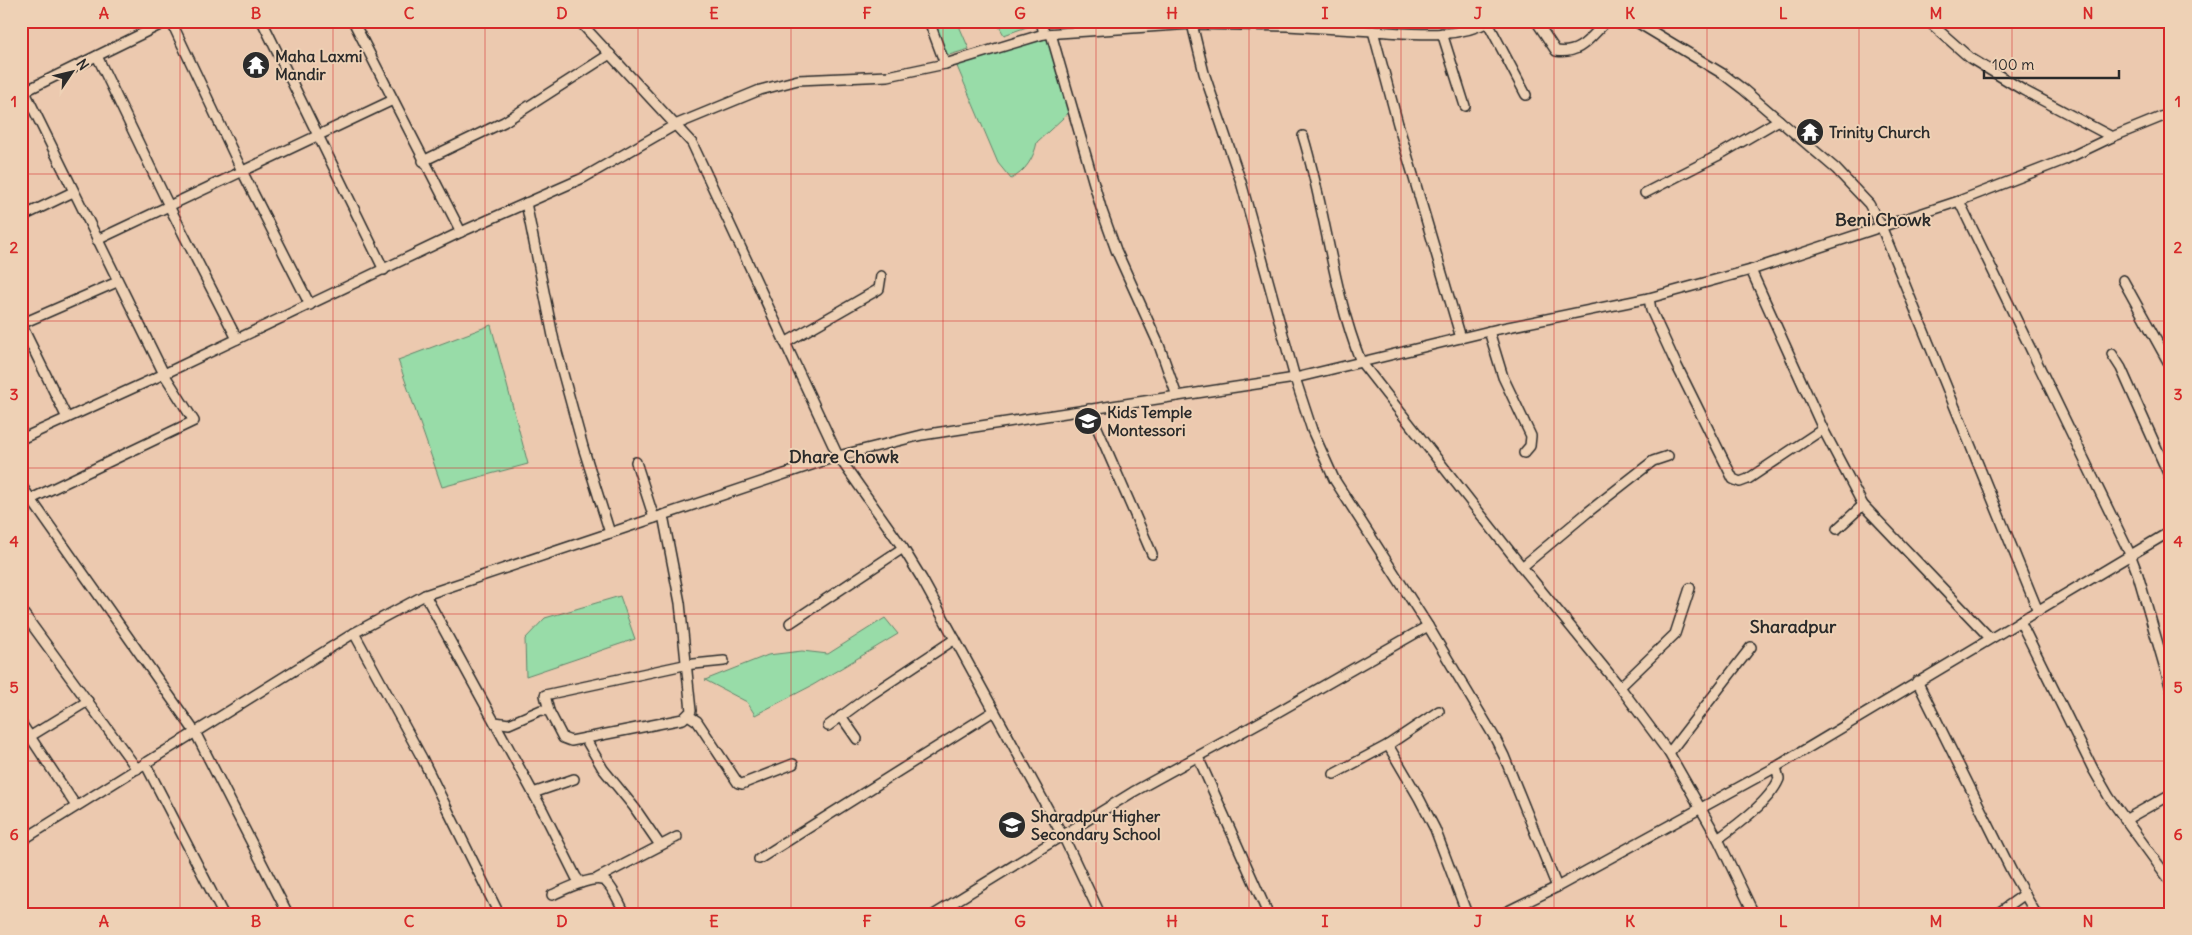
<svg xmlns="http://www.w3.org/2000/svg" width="2192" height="935" viewBox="0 0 2192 935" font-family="Delius,sans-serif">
<rect width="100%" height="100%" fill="#ecc9af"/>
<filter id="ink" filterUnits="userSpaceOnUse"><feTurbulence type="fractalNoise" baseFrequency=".02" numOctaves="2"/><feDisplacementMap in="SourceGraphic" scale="10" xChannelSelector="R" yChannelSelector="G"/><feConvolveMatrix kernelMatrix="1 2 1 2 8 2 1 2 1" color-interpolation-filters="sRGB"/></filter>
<g filter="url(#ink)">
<g fill="#98dca8" stroke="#62846a">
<polygon points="933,21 957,21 969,49 949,55 943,51"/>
<polygon points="996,21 1076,21 1038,23 1004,35"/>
<path d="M1056 33 1075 107 1037 142C1034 158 1025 172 1011 179L998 163 956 64Z"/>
<polygon points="491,325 528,464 442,487 398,360"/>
<polygon points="620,596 635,639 526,676 525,639 545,618"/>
<polygon points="885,618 898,634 813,685 755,715 747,702 705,680 768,655 802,651 828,654"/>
</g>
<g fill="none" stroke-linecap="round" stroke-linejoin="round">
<defs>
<g id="minor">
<polyline points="171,21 242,171 310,305"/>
<polyline points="262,21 384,270"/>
<polyline points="353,21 461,232"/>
<polyline points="579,21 692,143 838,456 903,548 922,579 1066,842 1100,914"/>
<polyline points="929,21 945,64"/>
<polyline points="1041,21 1044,34"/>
<path d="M1536 21 1556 51C1581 55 1590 37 1607 21"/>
<polyline points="1635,21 1723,74 1744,90 1836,169 1869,204 1881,226 2038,611"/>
<polyline points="1928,21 1970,58 2023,90 2112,137"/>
<polyline points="1488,23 1526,95"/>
<polyline points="1192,24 1204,73 1241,182 1295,378 1312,430 1334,479 1428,626 1495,738 1504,756 1557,887"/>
<polyline points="1442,33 1465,106"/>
<polyline points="1051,34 1101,208 1116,250 1159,345 1177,396"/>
<polyline points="97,56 169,206 237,339"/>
<polyline points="25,92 164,374 194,421 31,499"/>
<polyline points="21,93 168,21"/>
<path d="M1303 136C1326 211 1332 289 1361 362L1522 567 1620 687 1669 753 1718 839 1754 914"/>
<polyline points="423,161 504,122 610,54"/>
<polyline points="1645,193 1717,156 1779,120"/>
<polyline points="1959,201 2130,554 2138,575 2171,689"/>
<polyline points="526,203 554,341 583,447 610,533"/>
<polyline points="21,217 73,192"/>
<polyline points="97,240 393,100"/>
<polyline points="1751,270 1823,429 1863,505 1990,638"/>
<polyline points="2123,280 2171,367"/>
<polyline points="1649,298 1651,310 1675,362 1733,479 1740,482 1748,479 1823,429"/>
<polyline points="21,324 67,418"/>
<polyline points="21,324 117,282"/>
<polyline points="1489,331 1503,377 1531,436 1530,446 1524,453"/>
<path d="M1461 338 1398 124 1373 31C1411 33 1456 40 1490 21"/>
<polyline points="785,343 879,289 881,276"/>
<polyline points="2112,354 2121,368 2171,480"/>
<polyline points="1089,409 1152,554"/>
<polyline points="21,439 164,374 461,232 583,178 675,125 760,90 798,80 888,76 945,64 1044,34 1192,24 1287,26 1373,31"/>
<polyline points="636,462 654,518"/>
<polyline points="21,485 195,732 288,914"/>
<polyline points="1837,529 1863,505"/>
<polyline points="1522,567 1588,512 1653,461 1668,456"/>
<polyline points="425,595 543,811 576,877 581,883"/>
<polyline points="21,610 137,769"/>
<polyline points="2020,621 2093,769 2109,797 2171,882"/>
<polyline points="790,623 903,548"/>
<polyline points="354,633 422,758 499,914"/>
<polyline points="1917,681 2012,872 2036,914"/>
<polyline points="1620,687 1675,634 1690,588"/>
<polyline points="549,711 545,695 684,665 724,661"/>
<polyline points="688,715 697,721 738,783 742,784 793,764"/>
<polyline points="841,716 857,739"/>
<polyline points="495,722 509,724 541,710 549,711 563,738 571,741 683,719 691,711 680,603 663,515"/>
<polyline points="21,723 76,806"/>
<polyline points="828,726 869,696 955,639"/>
<polyline points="585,738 603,769 634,807 660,845"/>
<polyline points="21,742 88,701"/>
<polyline points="1388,745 1419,798 1435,829 1467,914"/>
<polyline points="1669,753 1751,647"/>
<polyline points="1198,757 1268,914"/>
<polyline points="145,763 223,914"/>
<polyline points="1334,774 1388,745 1439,711"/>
<polyline points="533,793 574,779"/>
<polyline points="2125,820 2171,794"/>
<path d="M1718 839C1737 825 1770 801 1779 779L1776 767"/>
<polyline points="21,841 354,633 425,595 610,533 838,456 922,435 1295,378 1498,329 1649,298 1751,270 1959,201 2064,160 2112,137 2171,113"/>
<polyline points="759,859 994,711"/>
<polyline points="598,878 677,837"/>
<path d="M552 895C564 890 597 872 607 883 615 891 620 904 625 914"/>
<polyline points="935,914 1133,792 1262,721 1428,626"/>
<polyline points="1502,914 1557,887 1776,767 2171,531"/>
<polyline points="1997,914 2025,894"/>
</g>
</defs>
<use href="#minor" stroke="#2b2b2b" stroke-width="12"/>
<use href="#minor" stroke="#eed1b5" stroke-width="9"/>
</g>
</g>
<path fill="none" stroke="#d62828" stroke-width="1" stroke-opacity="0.55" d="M180 21V914M333 21V914M485 21V914M638 21V914M791 21V914M943 21V914M1096 21V914M1249 21V914M1401 21V914M1554 21V914M1707 21V914M1859 21V914M2012 21V914M21 174H2171M21 321H2171M21 468H2171M21 614H2171M21 761H2171"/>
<defs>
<symbol id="temple-disc" viewBox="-11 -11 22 22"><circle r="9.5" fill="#2b2b2b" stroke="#eed1b5"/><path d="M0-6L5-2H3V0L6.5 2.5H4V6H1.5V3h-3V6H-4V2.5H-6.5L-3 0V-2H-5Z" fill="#fff"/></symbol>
<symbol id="school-disc" viewBox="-11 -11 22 22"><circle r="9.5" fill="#2b2b2b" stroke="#eed1b5"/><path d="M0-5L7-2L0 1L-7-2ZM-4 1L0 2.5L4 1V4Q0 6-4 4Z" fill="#fff"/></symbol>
</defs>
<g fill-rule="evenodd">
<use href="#temple-disc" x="240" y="49" width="32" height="32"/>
<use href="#temple-disc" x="1794" y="116" width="32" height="32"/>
<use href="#school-disc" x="1072" y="405" width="32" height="32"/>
<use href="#school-disc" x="996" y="809" width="32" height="32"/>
</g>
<g text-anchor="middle" stroke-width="4" stroke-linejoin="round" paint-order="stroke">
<g font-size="16" font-weight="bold" fill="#2b2b2b" stroke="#eed1b5" text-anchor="start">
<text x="275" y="62">Maha Laxmi<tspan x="275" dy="18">Mandir</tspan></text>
<text x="1829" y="138">Trinity Church</text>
<text x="1107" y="418">Kids Temple<tspan x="1107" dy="18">Montessori</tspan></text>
<text x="1031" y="822">Sharadpur Higher<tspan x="1031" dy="18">Secondary School</tspan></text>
</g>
<g font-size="18" font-weight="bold" fill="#2b2b2b" stroke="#eed1b5">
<text x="1883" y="226">Beni Chowk</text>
<text x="844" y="463">Dhare Chowk</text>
<text x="1793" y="633">Sharadpur</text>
</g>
</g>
<rect width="2192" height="935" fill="none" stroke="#eed1b5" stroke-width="55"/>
<g transform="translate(72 72) rotate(55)" stroke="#eed1b5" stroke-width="4" paint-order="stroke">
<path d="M0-4L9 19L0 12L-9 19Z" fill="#2b2b2b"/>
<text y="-8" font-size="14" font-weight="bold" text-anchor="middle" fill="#2b2b2b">N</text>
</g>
<path d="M1984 70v8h135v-8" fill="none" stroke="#2b2b2b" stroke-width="2.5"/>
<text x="1992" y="70" font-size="15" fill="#2b2b2b" stroke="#eed1b5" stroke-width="4" paint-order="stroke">100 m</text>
<rect x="28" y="28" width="2136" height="880" fill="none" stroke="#d62828" stroke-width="2"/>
<g font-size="16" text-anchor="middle" font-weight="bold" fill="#d62828">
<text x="104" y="19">A</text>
<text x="256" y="19">B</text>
<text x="409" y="19">C</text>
<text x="562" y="19">D</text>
<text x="714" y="19">E</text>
<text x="867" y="19">F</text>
<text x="1020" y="19">G</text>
<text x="1172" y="19">H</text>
<text x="1325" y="19">I</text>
<text x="1478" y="19">J</text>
<text x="1630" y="19">K</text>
<text x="1783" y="19">L</text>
<text x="1936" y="19">M</text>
<text x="2088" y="19">N</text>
<text x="14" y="107">1</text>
<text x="2178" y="107">1</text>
<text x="14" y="253">2</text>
<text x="2178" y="253">2</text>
<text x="14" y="400">3</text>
<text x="2178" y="400">3</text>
<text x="14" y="547">4</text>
<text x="2178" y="547">4</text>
<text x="14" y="693">5</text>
<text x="2178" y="693">5</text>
<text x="14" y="840">6</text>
<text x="2178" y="840">6</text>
<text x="104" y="927">A</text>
<text x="256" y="927">B</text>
<text x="409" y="927">C</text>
<text x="562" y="927">D</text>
<text x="714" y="927">E</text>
<text x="867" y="927">F</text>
<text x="1020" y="927">G</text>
<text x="1172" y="927">H</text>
<text x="1325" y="927">I</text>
<text x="1478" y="927">J</text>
<text x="1630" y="927">K</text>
<text x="1783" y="927">L</text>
<text x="1936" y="927">M</text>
<text x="2088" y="927">N</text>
</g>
</svg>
